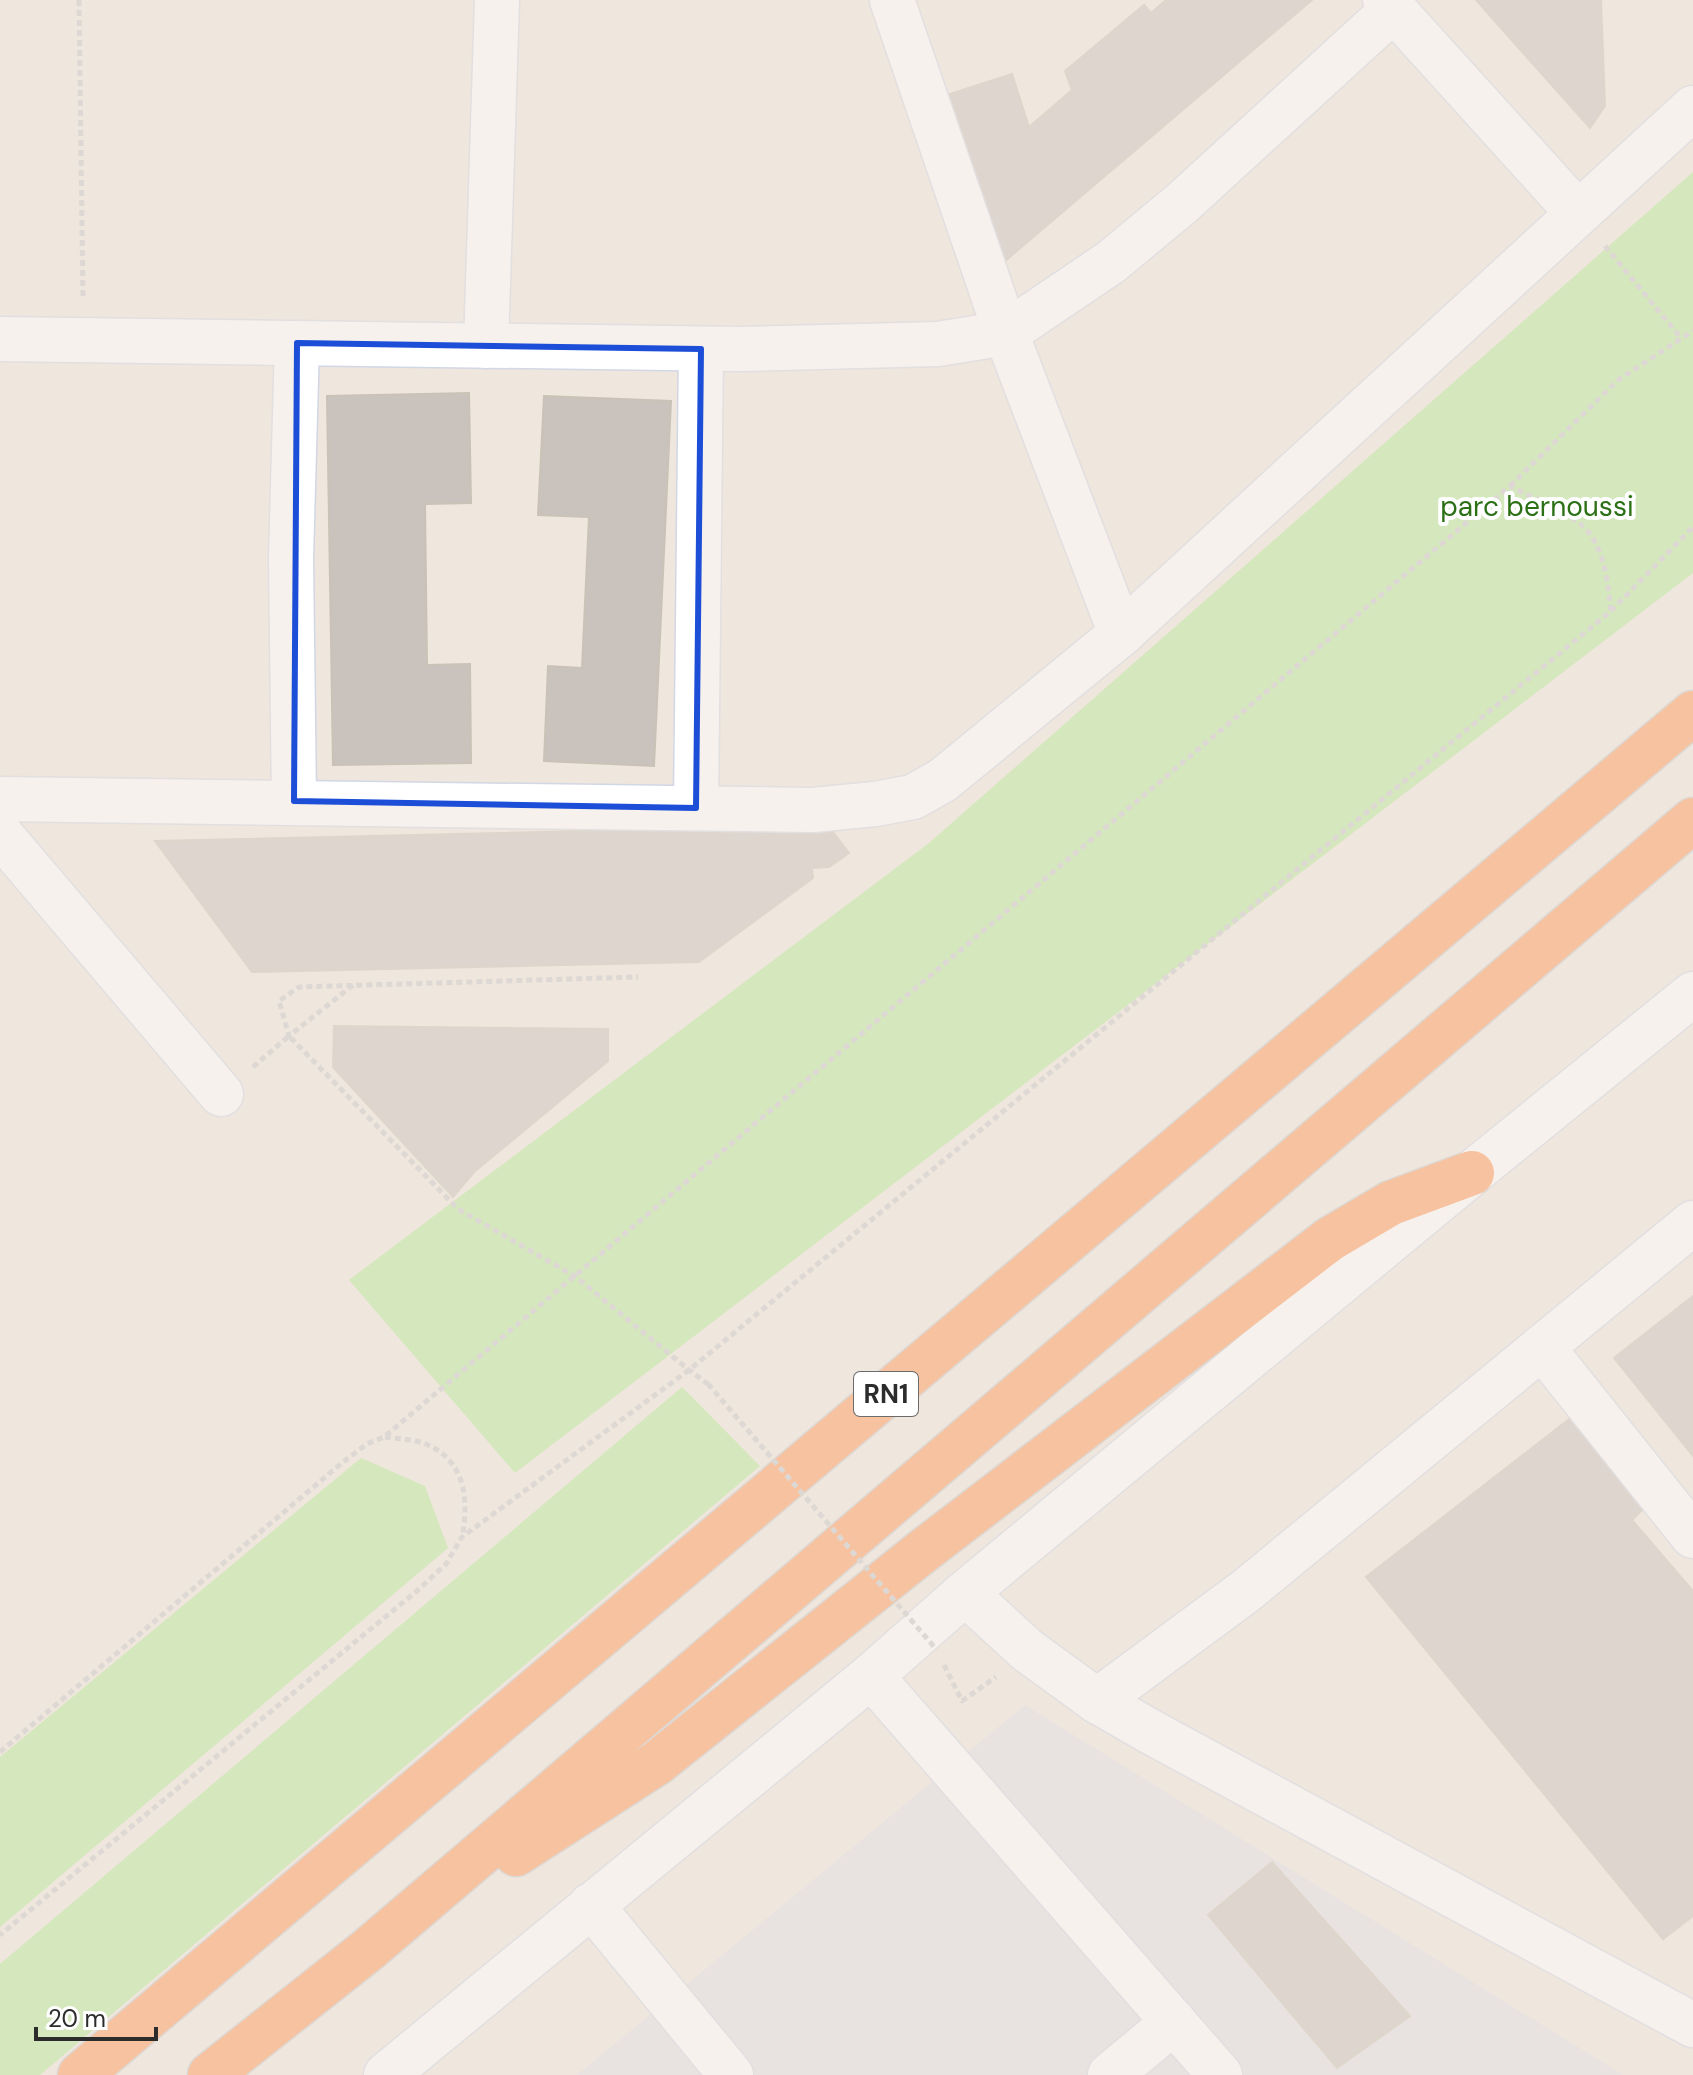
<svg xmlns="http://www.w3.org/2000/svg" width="1693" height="2075" viewBox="0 0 1693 2075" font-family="'DM Sans',sans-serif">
<rect width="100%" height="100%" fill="#efe6dd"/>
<polygon fill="#e0dee7" points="1025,1705 1623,2075 577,2075"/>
<g fill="#b6e996">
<polygon points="1693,172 1693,573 515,1473 349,1280 929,843"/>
<polygon points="682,1387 760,1466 40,2075 0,2075 0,1964"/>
<polygon points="361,1458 425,1486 448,1548 0,1927 0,1757"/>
</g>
<g fill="#cac3bd" stroke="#cac2b6" stroke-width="2">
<polygon points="1166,0 1312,0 1004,262 941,97 1012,74 1029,127 1072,90 1065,71 1144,5 1151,13"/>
<polygon points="1476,0 1601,0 1605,106 1590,128"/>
<polygon points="469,393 471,503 425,504 427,665 470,664 471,763 333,765 327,396"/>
<polygon points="544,396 671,401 654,766 544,761 548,666 582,668 589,517 538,515"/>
<polygon points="841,825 833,832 849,853 829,867 812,868 813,878 699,962 252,972 155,841"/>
<polygon points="334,1026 608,1029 608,1061 474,1172 453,1197 333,1067"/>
<polygon points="1693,1296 1693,1456 1614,1358"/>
<polygon points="1577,1413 1647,1505 1632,1520 1693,1591 1693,1916 1663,1939 1366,1577"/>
<polygon points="1272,1862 1410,2016 1337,2068 1208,1915"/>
</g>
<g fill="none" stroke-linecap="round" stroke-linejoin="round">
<defs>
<g id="minor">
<polyline points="892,0 1006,333 1121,634"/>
<polyline points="1385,0 1577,212"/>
<polyline points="0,339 740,349 938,344 1006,333 1111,262 1181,204 1393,10"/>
<polyline points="486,346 497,0"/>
<polyline points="0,799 813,810 875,804 913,797 943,780 1121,634 1693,108"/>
<polyline points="294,801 291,558 297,343"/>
<polyline points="696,808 701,349"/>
<polyline points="0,834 221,1094"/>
<polyline points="1542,1347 1693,1536"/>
<polyline points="965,1593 1027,1650 1097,1701 1151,1732 1693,2025"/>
<polyline points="871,1676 1220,2075"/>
<polyline points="1097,1701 1247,1590 1693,1223"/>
<polyline points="591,1905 731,2075"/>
<polyline points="386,2075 871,1676 965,1593 1472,1173 1693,994"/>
<polyline points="1110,2075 1174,2022"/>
</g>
<g id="highway">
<polyline points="516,1854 657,1763 923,1551 1330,1239 1391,1203 1472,1173"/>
<polyline points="80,2075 1693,713"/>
<polyline points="210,2075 369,1949 1693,820"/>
</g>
</defs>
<use href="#minor" stroke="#d2d7e6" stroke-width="47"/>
<use href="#highway" stroke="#c8c8c8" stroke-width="47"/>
<g stroke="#c8c8c8" stroke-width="5" stroke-dasharray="6 4" stroke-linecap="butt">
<polyline points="79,0 83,298"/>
<polyline points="1605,246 1681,338"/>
<polyline points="1510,486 1618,380 1693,331"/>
<polyline points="1611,611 1693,527"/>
<polyline points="353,985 289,1036 279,1001 299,987 638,977"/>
<polyline points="253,1067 289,1036 458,1209 576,1277 689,1370 708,1384"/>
<path d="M385 1437C398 1439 416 1439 428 1445 466 1462 469 1501 462 1537"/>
<polyline points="944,1665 962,1701 996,1677"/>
<path d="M0 1752 343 1462 367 1444 384 1437 1510 486C1532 498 1576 514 1590 534 1606 557 1608 585 1611 611L689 1370 462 1537 446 1564 418 1590 0 1935"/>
</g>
<use href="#minor" stroke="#fff" stroke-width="44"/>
<use href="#highway" stroke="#ff9858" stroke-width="44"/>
<polyline stroke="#c8c8c8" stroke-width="5" stroke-dasharray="6 4" stroke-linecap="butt" points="708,1384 936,1649"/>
</g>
<path d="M0 0H1693V2075H0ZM297 343 701 349 696 808 294 801Z" fill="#efe6dd" fill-opacity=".55" fill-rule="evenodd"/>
<path fill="none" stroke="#1d4ed8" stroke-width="6" stroke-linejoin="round" d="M297 343 701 349 696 808 294 801Z"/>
<g text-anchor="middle" stroke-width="8" stroke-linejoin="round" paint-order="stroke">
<rect fill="#fff" stroke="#6b6b6b" stroke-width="2" x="854" y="1372" width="64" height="44" rx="6"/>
<g font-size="26" font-weight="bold" fill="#2c2c2c">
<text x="886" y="1403">RN1</text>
</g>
<g font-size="28" fill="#2c7015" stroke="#fff">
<text x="1537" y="516">parc bernoussi</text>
</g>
</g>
<path d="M36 2027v12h120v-12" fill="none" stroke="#2c2c2c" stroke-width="4"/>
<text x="48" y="2027" font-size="24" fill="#2c2c2c" stroke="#ffffff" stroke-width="6" paint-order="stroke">20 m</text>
</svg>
